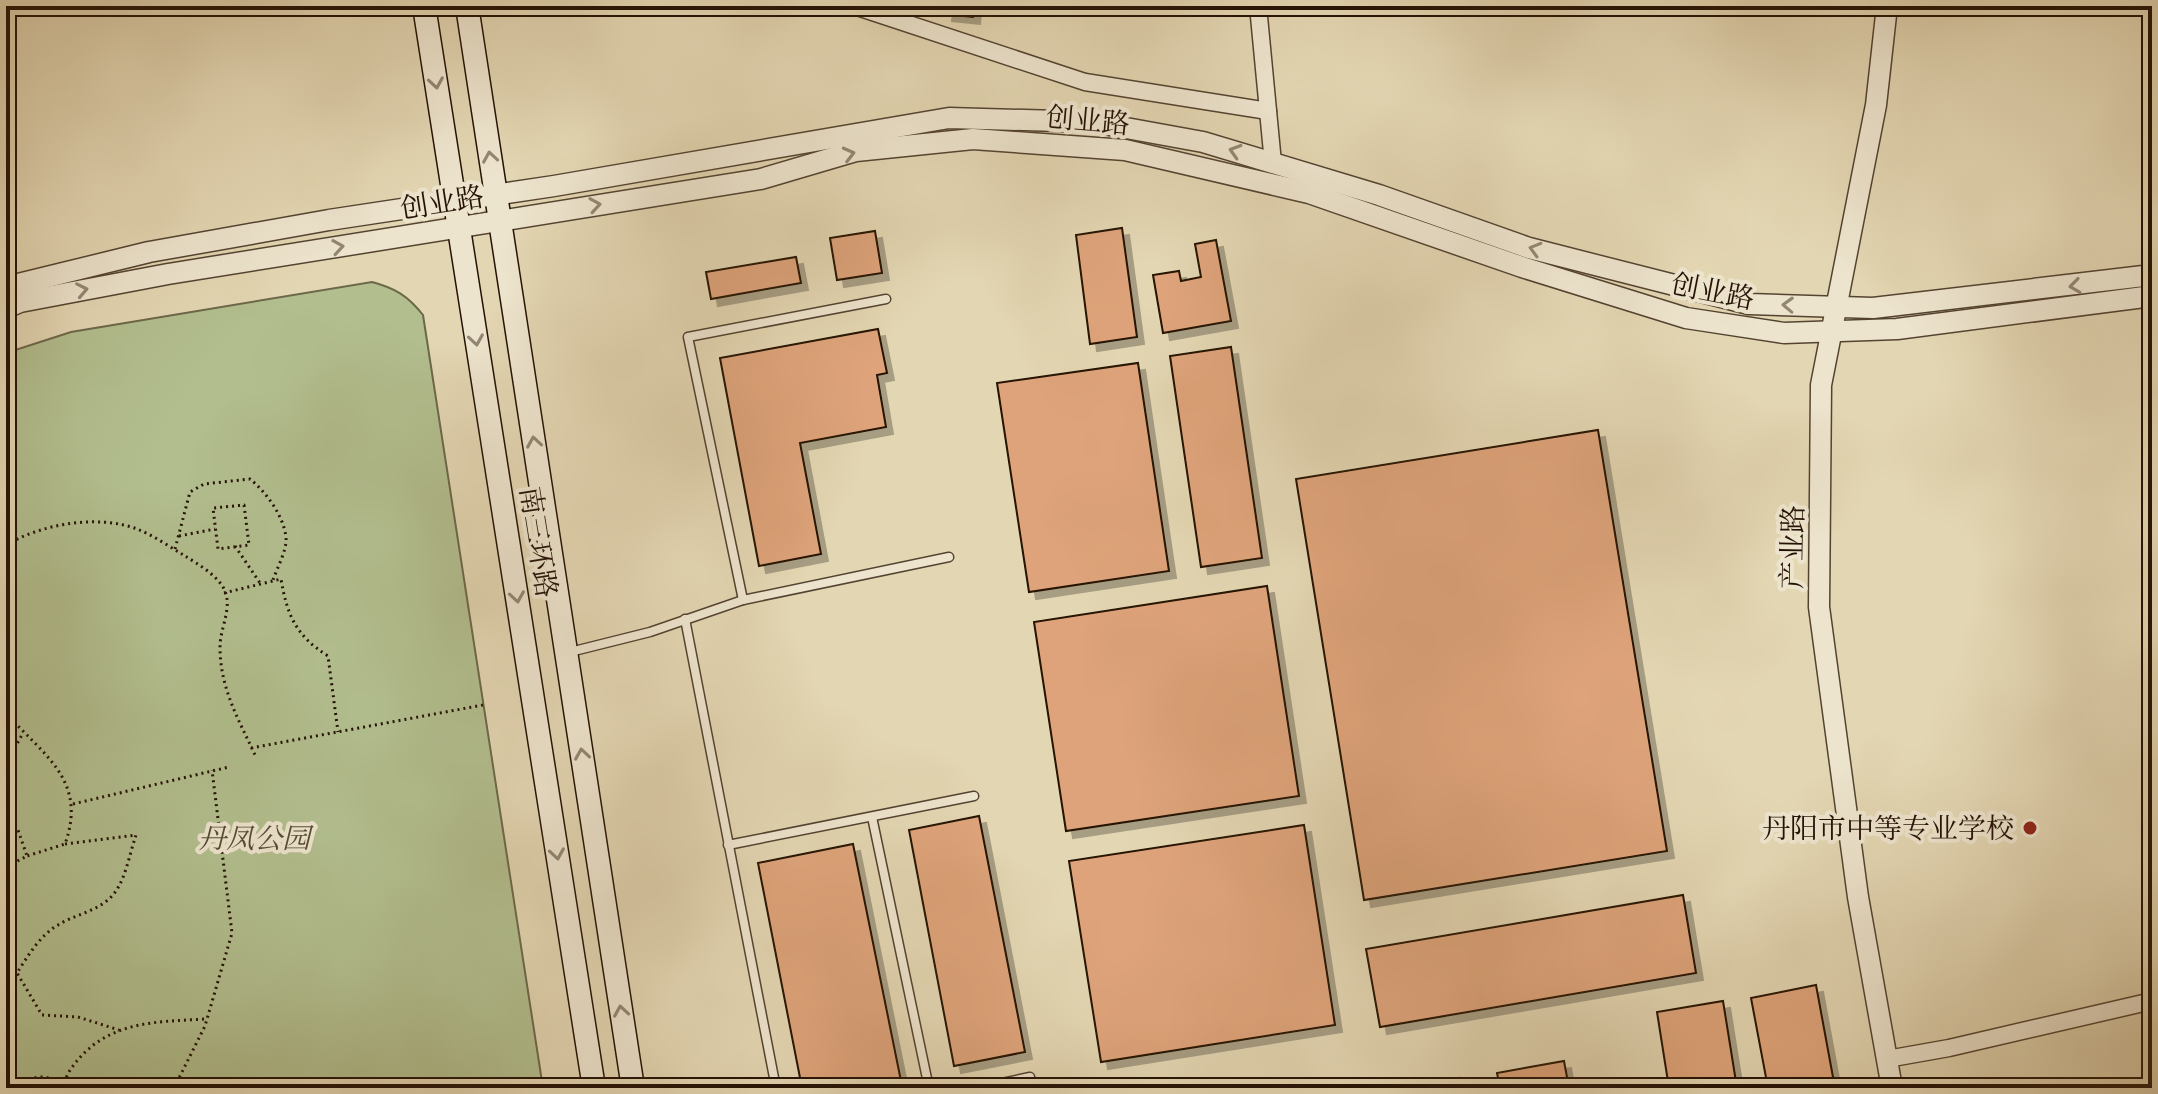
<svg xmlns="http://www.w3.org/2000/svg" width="2158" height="1094" viewBox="0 0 2158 1094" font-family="Alegreya,'Noto Serif SC',serif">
<defs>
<filter id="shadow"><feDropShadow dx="7" dy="7" stdDeviation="0" flood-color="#0004"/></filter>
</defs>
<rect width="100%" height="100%" fill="#e3d6b2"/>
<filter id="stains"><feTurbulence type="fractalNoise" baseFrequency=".0025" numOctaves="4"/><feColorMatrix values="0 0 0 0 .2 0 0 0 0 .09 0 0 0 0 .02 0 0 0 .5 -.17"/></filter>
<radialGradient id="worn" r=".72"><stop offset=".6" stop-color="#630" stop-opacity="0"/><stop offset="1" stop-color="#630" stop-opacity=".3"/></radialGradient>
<path fill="#b2be8e" stroke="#6c684a" stroke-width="2" d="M372 282C395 288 408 296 423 315L543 1088H6V353L71 332Z"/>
<g fill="#dea37a" stroke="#251206" stroke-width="2" filter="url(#shadow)">
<polygon points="946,6 974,6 973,17 945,14"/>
<polygon points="1122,228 1137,337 1090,344 1076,235"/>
<polygon points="875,231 882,273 837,280 830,238"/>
<polygon points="1216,240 1231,321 1163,333 1153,275 1179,271 1181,281 1201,277 1195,244"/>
<polygon points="796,257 801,283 711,299 706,272"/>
<polygon points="878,329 887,373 877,375 886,427 800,443 821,554 759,566 720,358"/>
<polygon points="1231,347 1262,558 1201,567 1170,356"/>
<polygon points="1138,363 1169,571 1029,592 997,383"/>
<polygon points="1598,430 1667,851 1364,900 1296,479"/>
<polygon points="1267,586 1299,796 1066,831 1034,622"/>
<polygon points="979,816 1025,1052 954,1066 909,830"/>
<polygon points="1304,825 1335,1025 1101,1062 1069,861"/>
<polygon points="853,844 901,1081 865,1088 802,1088 758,863"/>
<polygon points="1683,895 1696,973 1380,1027 1366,949"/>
<polygon points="1816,985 1835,1088 1768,1088 1751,998"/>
<polygon points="1723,1001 1737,1088 1669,1088 1657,1012"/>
<polygon points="1564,1061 1569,1088 1500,1088 1497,1073"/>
<polygon points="1460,1078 1462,1088 1403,1088"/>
</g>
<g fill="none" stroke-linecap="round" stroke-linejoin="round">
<defs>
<g id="service">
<polyline points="743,600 688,337 886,299"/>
<polyline points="685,619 776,1088"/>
<polyline points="570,652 650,632 743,600 949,557"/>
<polyline points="872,817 929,1088"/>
<polyline points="728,845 974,796"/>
<polyline points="978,1088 1030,1077"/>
</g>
<g id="minor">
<polyline points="854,6 1085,82 1268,111"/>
<polyline points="1258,6 1273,163"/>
<polyline points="1887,1059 1949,1048 2152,1001"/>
</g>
<g id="tertiary">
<polyline points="1887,6 1876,105 1821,385 1819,607 1858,897 1892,1088"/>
<polyline points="6,287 149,252 329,220 554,186 949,118 1093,122 1203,142 1379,195 1529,248 1749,304 1873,308 2152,275"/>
<polyline points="6,308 20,302 168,274 761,179 856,151 973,139 1125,150 1309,193 1522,267 1686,318 1784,333 1897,329 2152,296"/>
</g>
<g id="secondary">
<polyline points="424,6 594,1088"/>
<polyline points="467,6 633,1088"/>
</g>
</defs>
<use href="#service" stroke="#544331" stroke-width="11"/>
<use href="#minor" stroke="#544331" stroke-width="19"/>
<use href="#tertiary" stroke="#544331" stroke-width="23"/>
<use href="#secondary" stroke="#251206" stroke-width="25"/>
<g stroke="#251206" stroke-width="3" stroke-dasharray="2 4" stroke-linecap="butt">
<polygon points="244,505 249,545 218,549 213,508"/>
<polyline points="179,536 215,529"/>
<path d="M6 545C42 524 97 514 137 529 153 535 170 547 185 556 198 564 215 574 223 587 234 606 220 627 220 647 220 689 239 720 256 757"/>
<polyline points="235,546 260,583"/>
<path d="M175 549 190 492 204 484 250 479C266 492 284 516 286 538 287 550 277 568 273 580"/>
<path d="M224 593 281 579C287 615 296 636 328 656L338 732"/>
<path d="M6 713C43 755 88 780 65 844L27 856"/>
<polyline points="251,748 483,705"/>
<polyline points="6,764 23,733"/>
<polyline points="73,804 229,767"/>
<polyline points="6,817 18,830 27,856 6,867"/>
<path d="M65 844 136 835C129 855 125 885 109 899 94 912 74 915 58 925 41 934 27 957 17 973L42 1015 78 1017 119 1030"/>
<polyline points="6,976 17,973"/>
<path d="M20 1088C34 1072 47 1076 64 1084"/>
<path d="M61 1088C65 1081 68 1072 73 1066 107 1020 156 1022 206 1019"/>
<polyline points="174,1088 205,1026 232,933 212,770"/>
</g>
<use href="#service" stroke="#ede4cd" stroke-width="8"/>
<use href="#minor" stroke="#ede4cd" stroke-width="16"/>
<use href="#tertiary" stroke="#ede4cd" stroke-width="20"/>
<use href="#secondary" stroke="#ede4cd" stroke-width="22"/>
</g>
<defs><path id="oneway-chevron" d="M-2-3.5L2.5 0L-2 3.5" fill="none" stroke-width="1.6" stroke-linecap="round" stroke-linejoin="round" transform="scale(2)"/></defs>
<g stroke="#938673">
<use href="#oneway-chevron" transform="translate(436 83) rotate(81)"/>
<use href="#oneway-chevron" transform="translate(1235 151) rotate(-163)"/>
<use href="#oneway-chevron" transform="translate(849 154) rotate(-14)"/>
<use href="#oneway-chevron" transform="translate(490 157) rotate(-99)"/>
<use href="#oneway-chevron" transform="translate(595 205) rotate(-9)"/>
<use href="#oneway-chevron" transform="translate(338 247) rotate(-9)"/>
<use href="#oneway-chevron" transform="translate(1535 249) rotate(-164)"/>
<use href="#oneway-chevron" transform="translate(2075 286) rotate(172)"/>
<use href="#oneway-chevron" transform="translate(82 290) rotate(-11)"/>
<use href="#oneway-chevron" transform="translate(1788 305) rotate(-178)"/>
<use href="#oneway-chevron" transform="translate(476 340) rotate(81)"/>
<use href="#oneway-chevron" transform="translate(534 442) rotate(-99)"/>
<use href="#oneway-chevron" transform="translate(517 597) rotate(81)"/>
<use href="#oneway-chevron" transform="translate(582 754) rotate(-99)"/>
<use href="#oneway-chevron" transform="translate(557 854) rotate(81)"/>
<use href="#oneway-chevron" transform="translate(621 1011) rotate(-99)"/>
</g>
<circle fill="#8f2418" stroke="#ede4cd" stroke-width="3" cx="2030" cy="828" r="8"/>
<g text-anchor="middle" stroke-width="8" stroke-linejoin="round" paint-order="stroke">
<g font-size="28" fill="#251206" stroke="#ede4cd">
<text transform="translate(1088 120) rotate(5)" y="10">创业路</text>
<text transform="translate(442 202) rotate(-9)" y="10">创业路</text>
<text transform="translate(1713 291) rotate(11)" y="10">创业路</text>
<text transform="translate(539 542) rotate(81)" y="10">南三环路</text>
<text transform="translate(1792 547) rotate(-89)" y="10">产业路</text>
</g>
<g font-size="28" fill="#251206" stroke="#ede4cd" text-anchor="end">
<text x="2014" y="838">丹阳市中等专业学校</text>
</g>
<g font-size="28" font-style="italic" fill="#564e36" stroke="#ede4cd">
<text x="254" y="848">丹凤公园</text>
</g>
</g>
<rect width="2158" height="1094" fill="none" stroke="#e3d6b2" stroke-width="32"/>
<rect x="8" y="8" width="2142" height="1078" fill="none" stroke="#251206" stroke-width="4"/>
<rect x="16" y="16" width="2126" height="1062" fill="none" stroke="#251206" stroke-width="2"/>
<rect width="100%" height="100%" filter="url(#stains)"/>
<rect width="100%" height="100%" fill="url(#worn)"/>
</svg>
